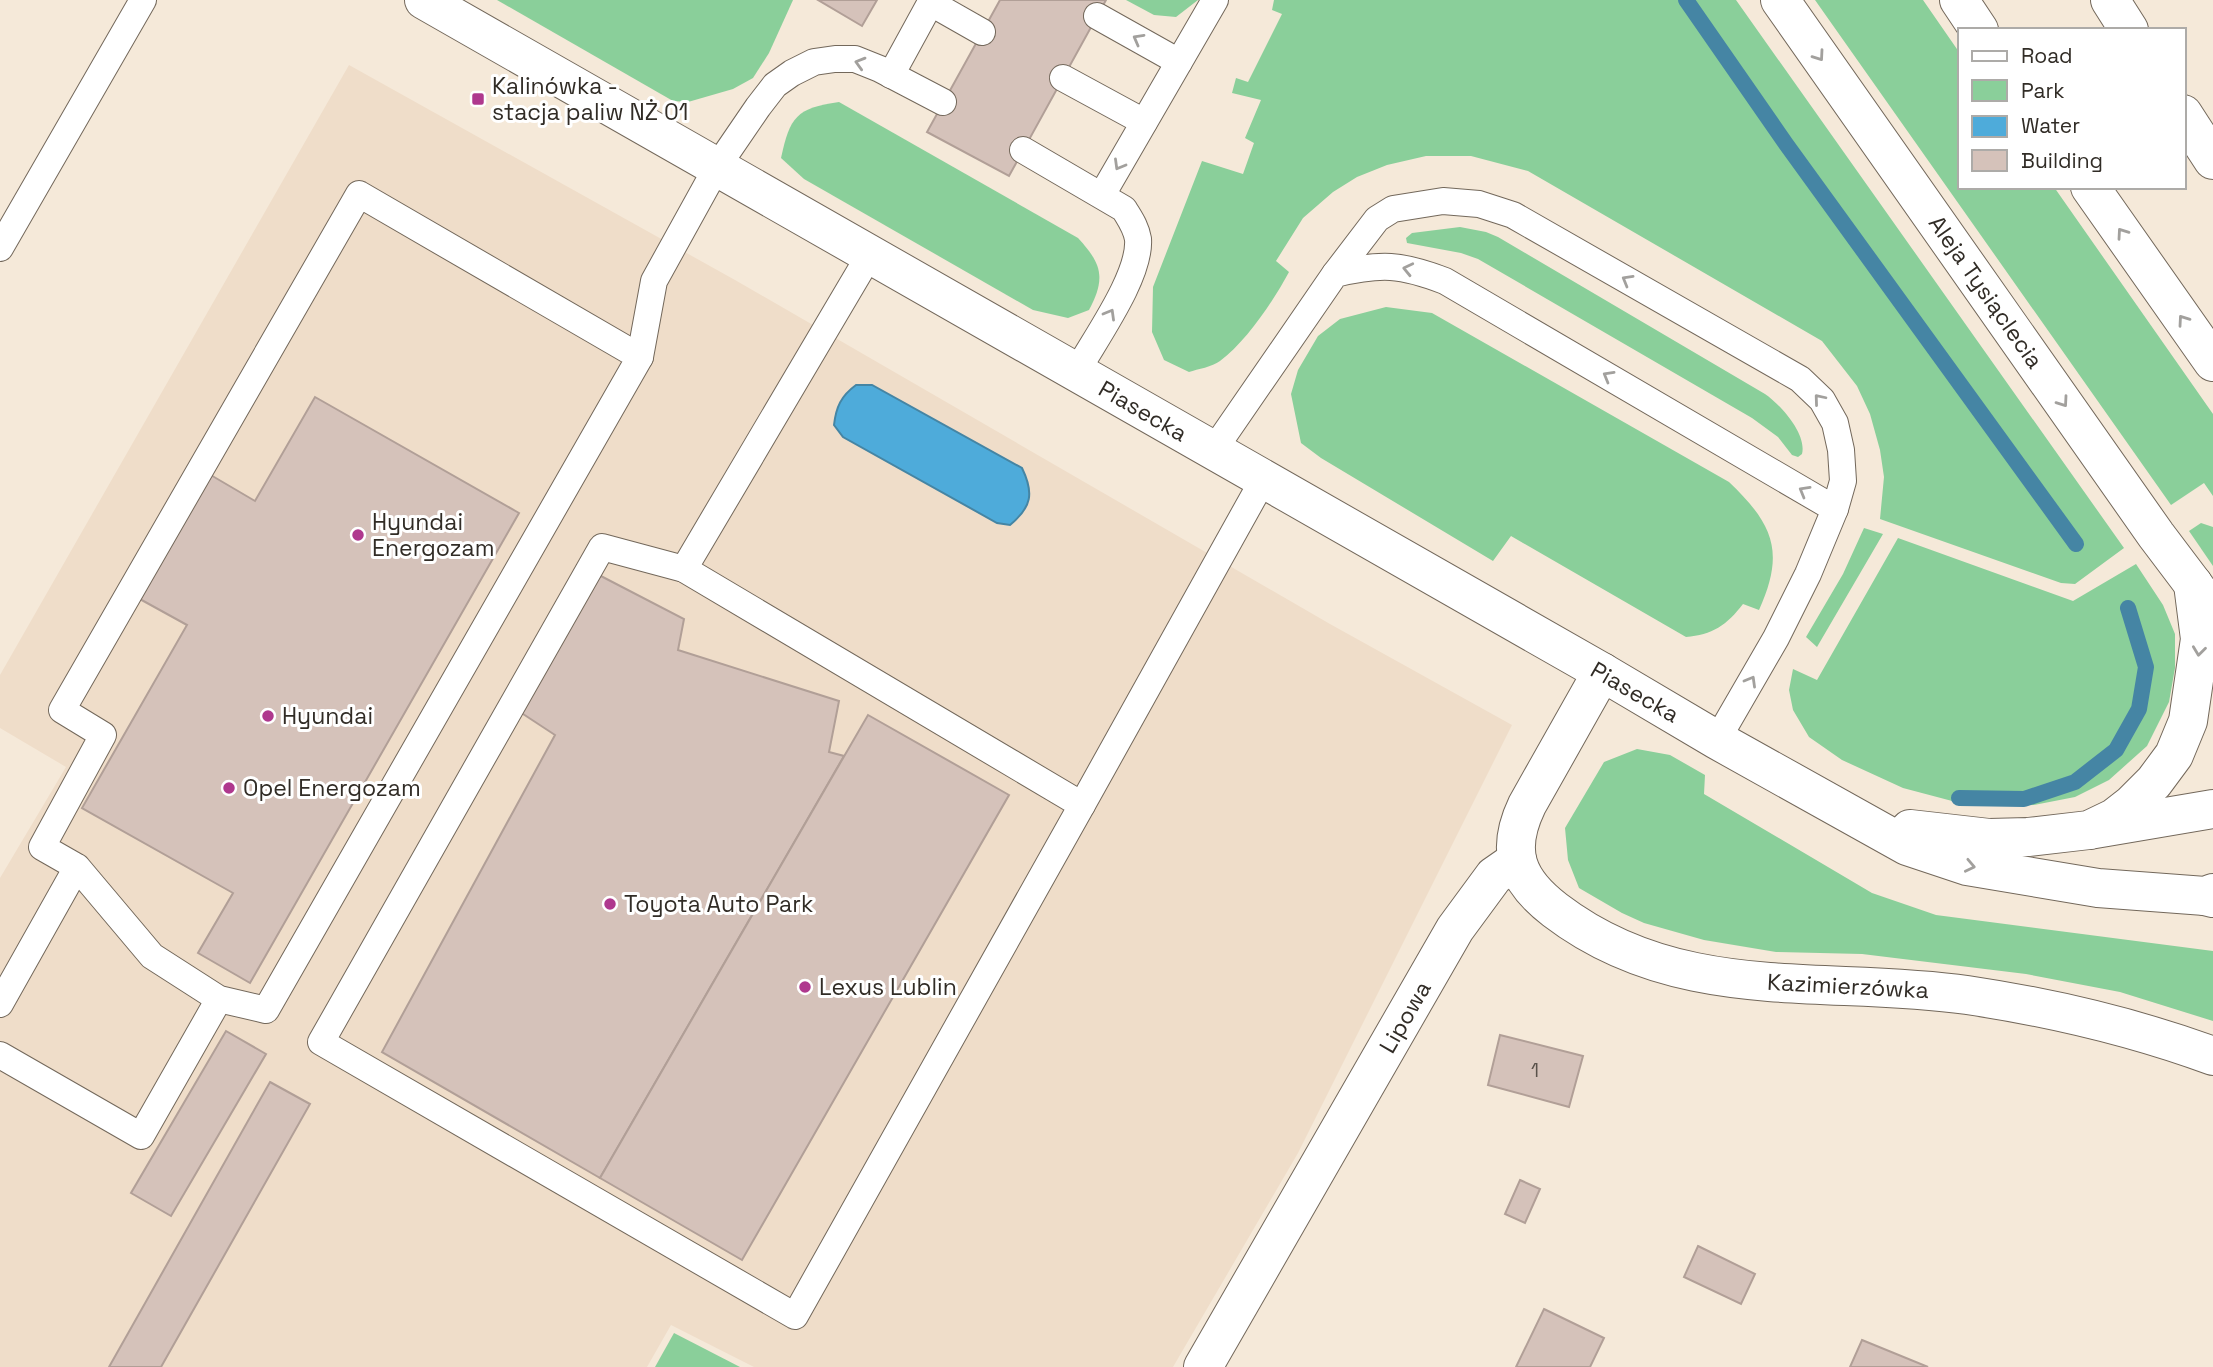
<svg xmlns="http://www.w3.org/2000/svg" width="2213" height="1367" viewBox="0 0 2213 1367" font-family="'Space Grotesk',sans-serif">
<rect width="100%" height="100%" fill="#f5e9d9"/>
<polygon fill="#efddc9" points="349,65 735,280 1330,624 1512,725 1298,1153 1173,1367 754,1367 671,1325 647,1367 0,1367 0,878 66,767 0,728 0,675"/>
<g fill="#8acf9a">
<polygon points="497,0 793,0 769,53 753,78 733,89 688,102 673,101"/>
<polygon points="1126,0 1198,0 1176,17 1154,15"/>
<path d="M1274 0H1736L2124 548 2075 584 2061 583 1880 519 1884 477 1880 450 1870 414 1857 386 1822 341 1528 171 1471 156H1426L1387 165 1357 177 1333 192 1303 218 1276 261 1289 272C1274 300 1246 342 1220 361 1212 367 1198 369 1189 372L1164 360 1152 332 1153 287 1202 161 1243 174 1254 143 1245 138 1261 100 1232 93 1236 78 1248 82 1282 14 1272 10Z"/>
<polygon points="1815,0 1923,0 1959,52 1959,187 2054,187 2213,414 2213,496 2204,483 2171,505"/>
<path d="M839 102 1078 238C1102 264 1106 278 1089 310L1068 318 1033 310 804 179 781 158C790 117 796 108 839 102Z"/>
<path d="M1460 227 1486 232 1498 237 1765 394C1781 405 1807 434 1802 454L1798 457 1792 455 1778 437 1752 418 1478 259 1461 253 1407 243 1406 238 1412 233Z"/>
<path d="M1386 307 1432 313 1729 482C1774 525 1785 552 1759 610L1743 604C1727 625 1712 635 1686 637L1511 536 1493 561 1321 458 1301 443 1291 394 1298 370 1318 336 1340 319Z"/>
<polygon points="2201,523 2213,527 2213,566 2189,531"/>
<polygon points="1864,528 1883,534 1817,647 1806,637 1843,574"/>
<polygon points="1898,538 2073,601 2136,564 2163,605 2175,634 2175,668 2169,702 2147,746 2109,780 2075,797 2034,805 1971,806 1903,788 1842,760 1809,737 1793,710 1789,690 1793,669 1817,680"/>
<polygon points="1637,749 1670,755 1705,775 1704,794 1872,893 1936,915 2213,951 2213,1021 2120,992 2026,974 1862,954 1776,952 1704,940 1644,923 1622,913 1579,888 1568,860 1565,828 1604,762"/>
<polygon points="674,1333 740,1367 655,1367"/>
</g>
<path fill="#4eabda" stroke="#4585a4" stroke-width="2" d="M856 385H872L1022 468C1034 493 1032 507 1010 525L997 523 843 437 834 425C836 407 841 396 856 385Z"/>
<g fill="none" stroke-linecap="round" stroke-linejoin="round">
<g stroke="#4585a4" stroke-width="16">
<polyline points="1686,0 1786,144 2076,544"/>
<polyline points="1959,798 2024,799 2075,782 2116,750 2139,709 2146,667 2128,608"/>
</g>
</g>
<g fill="#d5c2ba" stroke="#b19f97" stroke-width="2">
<polygon points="818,0 877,0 862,26"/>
<polygon points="1000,0 1106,0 1009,176 927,132"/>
<polygon points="315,397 519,513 250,983 198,953 233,893 82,808 187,625 138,598 209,474 255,501"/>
<polygon points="597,574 684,619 678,650 839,701 829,752 844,756 600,1178 382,1052 555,735 520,712"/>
<polygon points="868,715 1009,795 742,1260 600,1178"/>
<polygon points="226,1031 266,1054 171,1216 131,1193"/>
<polygon points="1500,1035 1583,1056 1569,1107 1488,1085"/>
<polygon points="270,1082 310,1104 161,1367 109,1367"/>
<polygon points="1520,1180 1540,1189 1525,1223 1505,1214"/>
<polygon points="1698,1246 1755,1274 1741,1304 1684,1277"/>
<polygon points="1544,1309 1604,1338 1590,1367 1516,1367"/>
<polygon points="1862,1340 1928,1367 1850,1367"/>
</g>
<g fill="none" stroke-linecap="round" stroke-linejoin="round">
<defs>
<g id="lane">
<polyline points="931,3 982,32"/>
<polyline points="1097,16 1179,62"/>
<polyline points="891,75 932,0"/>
<polyline points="1063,78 1144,122"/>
<path d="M1023 150 1124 209C1130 219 1136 227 1138 239 1141 276 1094 340 1076 373"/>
<polyline points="1102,195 1215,0"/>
<polyline points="0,248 143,0"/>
<polyline points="1335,274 1377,219 1393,209 1443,201 1479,204 1513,215 1800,379 1822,400 1835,423 1841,450 1843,481 1835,509"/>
<polyline points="640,357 654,281 717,167 758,107 775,85 792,73 814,62 835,59 855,59 880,69 943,102"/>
<path d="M1213 451 1335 274C1381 263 1401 264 1445 281L1835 509 1808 574 1776 638 1717 740"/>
<polygon points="602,547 684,569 1082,805 795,1316 321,1042"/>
<polyline points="684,569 869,256"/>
<polyline points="1082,805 1263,480"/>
<polyline points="0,1004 77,867 42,847 103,735 62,710 359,194 640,357 266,1010 219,999 152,956 77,867"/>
<polyline points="0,1055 141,1136 219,999"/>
</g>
<g id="street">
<polyline points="2110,0 2129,30"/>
<polyline points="2183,114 2213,160"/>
<polyline points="1203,1367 1455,929 1494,876 1517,860"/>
</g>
<g id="secondary">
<polyline points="424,0 1602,672 1717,740 1907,846 1967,866 2098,888 2205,896 2213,893"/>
<path d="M1602 672 1527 805C1505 851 1516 880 1555 910 1679 1005 1824 975 1967 995 2054 1008 2131 1026 2213 1056"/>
<polyline points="1910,829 1989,838 2028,837 2089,830 2114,818 2132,804 2154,782 2174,755 2188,721 2200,639 2193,584"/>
</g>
<g id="primary">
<polyline points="1780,0 2156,535 2193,584"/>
<polyline points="1959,0 1979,30"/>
<polyline points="2090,187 2213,362"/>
</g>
<g id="highway">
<polyline points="2193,584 2213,612"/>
<polyline points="2089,830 2213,809"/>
<polyline points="2205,896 2213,898"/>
</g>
</defs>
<use href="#lane" stroke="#73685b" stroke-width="28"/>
<use href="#street" stroke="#73685b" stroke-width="40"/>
<use href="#secondary" stroke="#73685b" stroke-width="40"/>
<use href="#primary" stroke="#73685b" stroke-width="40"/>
<use href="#highway" stroke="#73685b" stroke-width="40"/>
<use href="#lane" stroke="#fff" stroke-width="26"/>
<use href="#street" stroke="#fff" stroke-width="38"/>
<use href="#secondary" stroke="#fff" stroke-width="38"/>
<use href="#primary" stroke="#fff" stroke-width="38"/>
<use href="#highway" stroke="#fff" stroke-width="38"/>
</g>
<defs><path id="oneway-chevron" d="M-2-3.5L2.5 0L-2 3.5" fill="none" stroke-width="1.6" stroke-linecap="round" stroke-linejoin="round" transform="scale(1.75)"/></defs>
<g stroke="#a2a09d">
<use href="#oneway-chevron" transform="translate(1138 39) rotate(-151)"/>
<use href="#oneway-chevron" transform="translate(1819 56) rotate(55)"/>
<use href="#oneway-chevron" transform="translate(860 63) rotate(-164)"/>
<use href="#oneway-chevron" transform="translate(1119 165) rotate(120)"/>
<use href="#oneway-chevron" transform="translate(2122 233) rotate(-125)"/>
<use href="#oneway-chevron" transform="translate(1408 269) rotate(-167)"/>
<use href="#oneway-chevron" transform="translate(1627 280) rotate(-150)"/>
<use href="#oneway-chevron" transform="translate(1110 314) rotate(-60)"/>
<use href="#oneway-chevron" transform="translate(2183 320) rotate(-125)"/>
<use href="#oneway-chevron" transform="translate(1608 376) rotate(-150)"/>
<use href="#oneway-chevron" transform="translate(1819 399) rotate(-130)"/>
<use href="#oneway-chevron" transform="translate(2063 402) rotate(55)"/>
<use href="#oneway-chevron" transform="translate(1804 491) rotate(-150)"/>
<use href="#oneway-chevron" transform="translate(2199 651) rotate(97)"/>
<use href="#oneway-chevron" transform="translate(1751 681) rotate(-60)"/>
<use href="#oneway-chevron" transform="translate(1970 866) rotate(12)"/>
</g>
<g fill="#af388e" stroke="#fff" stroke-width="2.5">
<rect x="471" y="92" width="14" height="14" rx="3.5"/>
<circle cx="358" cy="535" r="7"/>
<circle cx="268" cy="716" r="7"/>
<circle cx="229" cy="788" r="7"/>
<circle cx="610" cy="904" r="7"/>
<circle cx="805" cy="987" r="7"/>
</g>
<g text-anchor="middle" stroke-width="6" stroke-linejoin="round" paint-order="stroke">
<g font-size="19" fill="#5a524b">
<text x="1535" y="1077">1</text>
</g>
<g font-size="23" fill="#312c26" stroke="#fff" text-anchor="start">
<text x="492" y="94">Kalinówka -<tspan x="492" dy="26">stacja paliw NŻ 01</tspan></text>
<text x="372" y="530">Hyundai<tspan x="372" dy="26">Energozam</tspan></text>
<text x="282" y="724">Hyundai</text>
<text x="243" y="796">Opel Energozam</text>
<text x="624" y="912">Toyota Auto Park</text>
<text x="819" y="995">Lexus Lublin</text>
</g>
<g font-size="23" fill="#312c26" stroke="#fff">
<text transform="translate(1986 292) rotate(55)" y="8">Aleja Tysiąclecia</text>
<text transform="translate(1143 411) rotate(30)" y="8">Piasecka</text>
<text transform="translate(1635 692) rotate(30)" y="8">Piasecka</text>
<text transform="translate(1848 986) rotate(3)" y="8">Kazimierzówka</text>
<text transform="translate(1405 1017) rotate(-60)" y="8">Lipowa</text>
</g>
</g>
<rect x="1958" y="28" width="228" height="161" fill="#ffffff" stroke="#adaba8" stroke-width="2"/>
<rect x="1972" y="51" width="35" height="10" fill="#ffffff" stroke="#adaba8" stroke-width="2"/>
<text x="2021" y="63" font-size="21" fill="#312c26">Road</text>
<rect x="1972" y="80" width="35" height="21" fill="#8acf9a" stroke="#adaba8" stroke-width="2"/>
<text x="2021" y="98" font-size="21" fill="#312c26">Park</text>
<rect x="1972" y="116" width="35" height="21" fill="#4eabda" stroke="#adaba8" stroke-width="2"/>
<text x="2021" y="133" font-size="21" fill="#312c26">Water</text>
<rect x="1972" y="150" width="35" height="21" fill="#d5c2ba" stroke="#adaba8" stroke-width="2"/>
<text x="2021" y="168" font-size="21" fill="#312c26">Building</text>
</svg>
